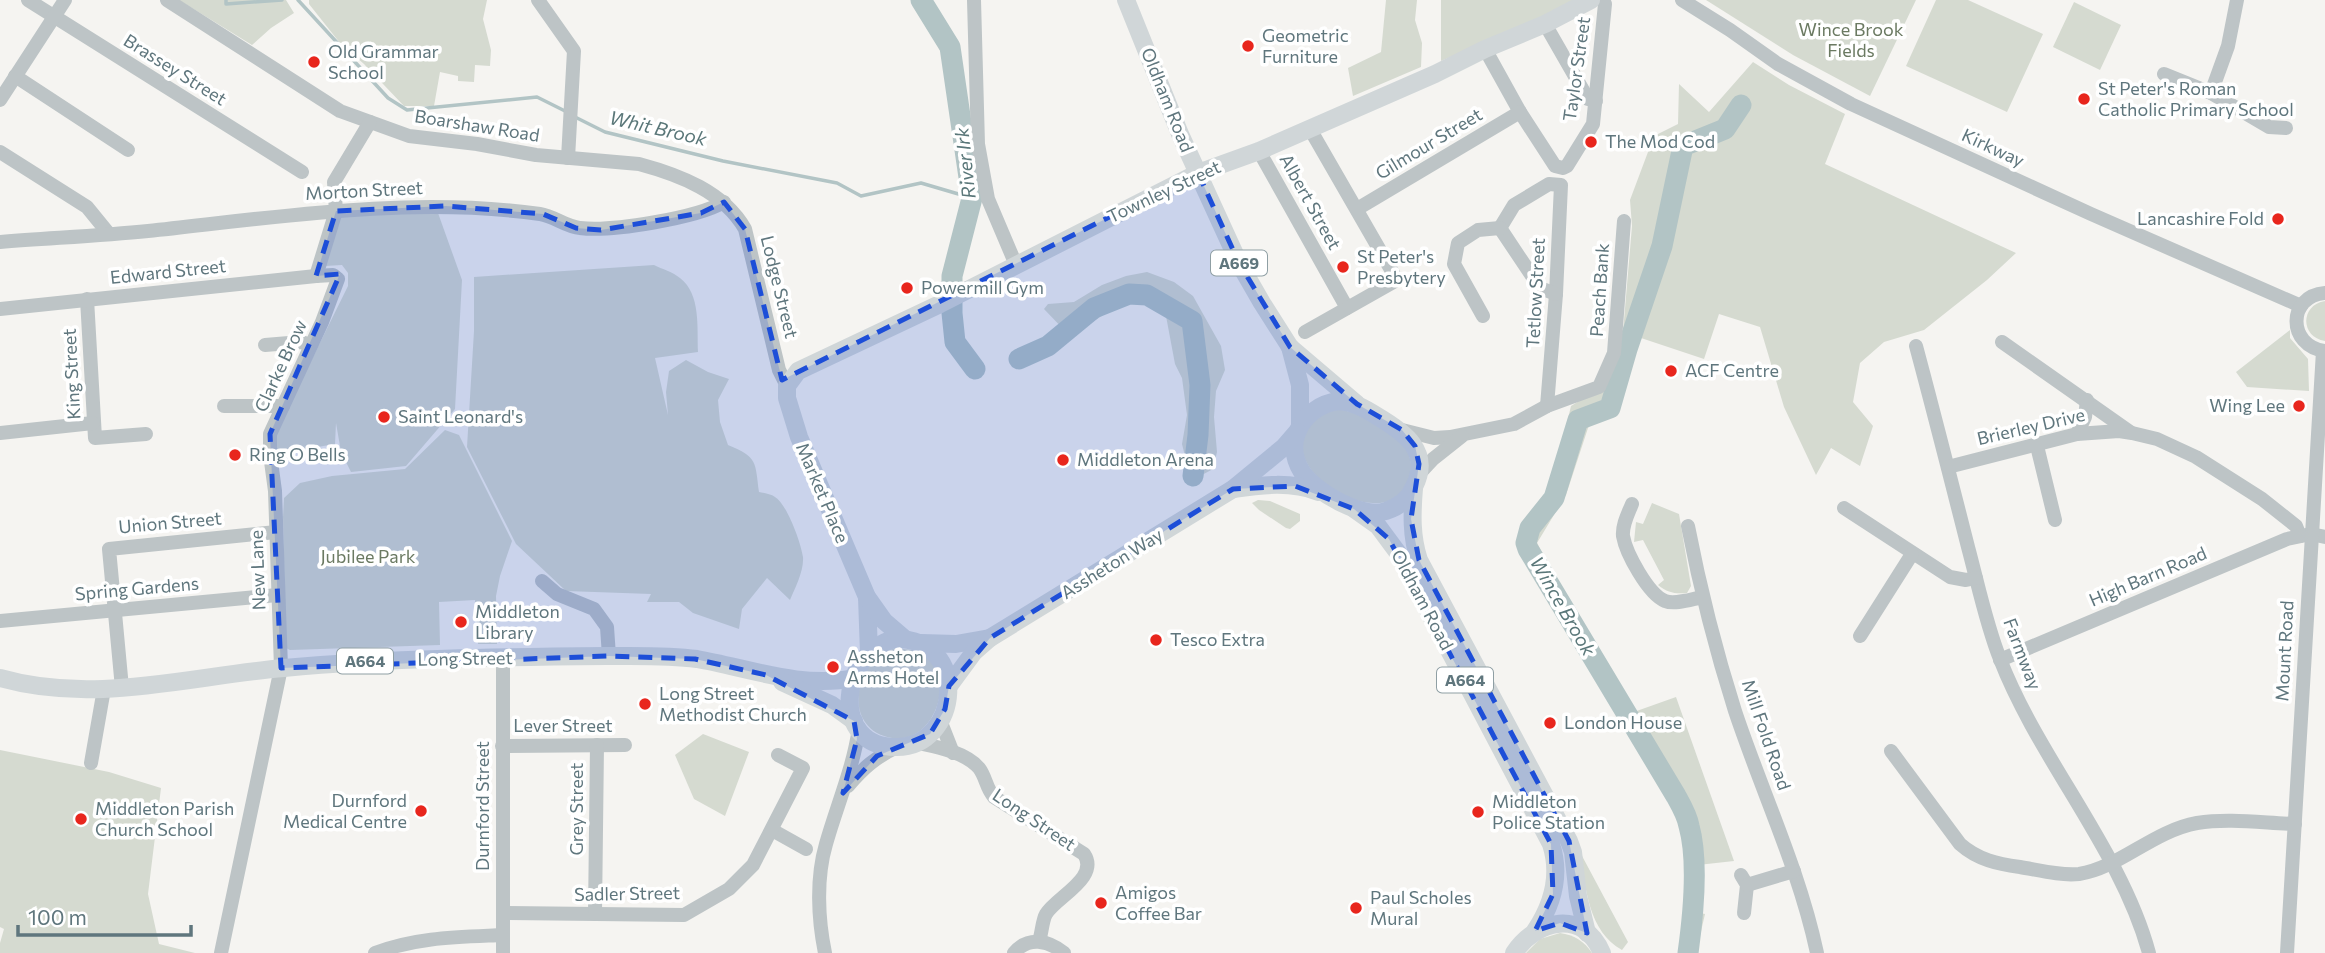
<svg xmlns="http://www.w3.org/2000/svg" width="2325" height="953" viewBox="0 0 2325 953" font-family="Commissioner,sans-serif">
<rect width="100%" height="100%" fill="#f5f4f1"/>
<g fill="#d5dad0">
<polygon points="179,0 286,0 294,13 271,28 252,45"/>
<polygon points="309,0 487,0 483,19 491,50 490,66 475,65 474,82 458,81 458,76 440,72 434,106 404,106 364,64 340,43 309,4"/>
<polygon points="1386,0 1417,0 1415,20 1422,43 1421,67 1353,96 1348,68 1381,52"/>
<polygon points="1441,0 1578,0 1575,4 1441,61"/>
<polygon points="1706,0 1916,0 1870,96 1793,55"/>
<polygon points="1936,0 1968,0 2043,34 2007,112 1906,66"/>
<polygon points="2074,2 2121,25 2100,70 2053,47"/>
<polygon points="1753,62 1789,85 1845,114 1825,164 2016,253 1987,280 1924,330 1884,342 1860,363 1853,402 1873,426 1860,466 1831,448 1816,475 1784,407 1760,327 1719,314 1704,359 1623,332 1632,226 1630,200 1654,136 1678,124 1679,84 1709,112"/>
<polygon points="337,213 438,213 462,280 455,409 406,466 351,472 341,452 336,423 335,444 277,454 274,436 348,286 348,273 342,265 325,266"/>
<path d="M654 265C662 269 673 272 680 278 701 294 697 328 698 352L655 358 668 415 666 392 669 371 686 360 708 372 729 379 718 400 720 422 728 445C758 457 755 462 759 492 764 493 771 494 775 497 787 504 801 543 803 557 804 571 795 588 790 600L767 578 742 609 739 629 693 613 679 602H647L651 594 566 591 516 544 467 447 474 331V277Z"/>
<polygon points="1147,272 1174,282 1193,296 1221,346 1225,370 1216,391 1214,417 1217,452 1213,469 1189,482 1187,464 1182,444 1187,415 1182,378 1175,364 1166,316 1150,302 1124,302 1070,336 1044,309 1048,304 1074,302 1102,285 1126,276"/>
<path d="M2325 301V341C2300 337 2300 305 2325 301Z"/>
<polygon points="2290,330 2290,338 2308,359 2309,391 2247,387 2236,372"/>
<path d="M1603 386H1621L1609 412 1594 416 1588 428 1566 495 1537 543 1631 713 1676 697 1734 861 1698 865 1696 912 1705 914 1696 953H1686C1691 907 1697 857 1680 813 1669 783 1648 755 1632 727H1627L1532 562 1524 531 1528 521 1551 489 1571 406Z"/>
<path d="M1338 409C1367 414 1423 441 1409 478 1406 487 1402 494 1393 499 1360 518 1280 468 1308 428 1311 425 1314 419 1318 416 1324 413 1332 411 1338 409Z"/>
<polygon points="445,430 459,435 512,541 500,576 496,596 497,644 478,644 475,600 439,602 440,645 290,650 286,648 283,517 284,498 300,483 332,476 405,469"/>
<polygon points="1258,500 1270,501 1300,514 1300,521 1290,529 1286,528 1259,510 1252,503"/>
<path d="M1652 503 1679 514 1691 586 1687 593C1675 594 1668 593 1658 585L1664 580 1643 540 1634 542 1636 522 1643 524Z"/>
<path d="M895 648C902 649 910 649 917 651 961 667 937 746 892 738 881 736 872 732 865 722 851 702 861 667 880 654 885 651 891 650 895 648Z"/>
<polygon points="703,734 749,752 725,816 694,799 675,755"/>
<polygon points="0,750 109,772 161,788 148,894 159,944 195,953 0,953 0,943 4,929 0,927"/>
<path d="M1581 854 1628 942 1622 950C1589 932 1585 888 1581 854Z"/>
<path d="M1560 933C1574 935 1584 941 1592 953H1526L1540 939Z"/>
</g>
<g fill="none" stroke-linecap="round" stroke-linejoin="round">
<g stroke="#b2c4c5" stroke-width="3.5">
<polyline points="226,0 226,4 282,0"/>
<polyline points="298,0 388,98 407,110 537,97 567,112"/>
<polyline points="573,116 605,132 723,161 837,183 861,196 921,183 972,198"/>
</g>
<g stroke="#b2c4c5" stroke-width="21">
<polyline points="921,0 950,47 972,198 952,276 952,313 955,342 975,369"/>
<polyline points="1019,359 1048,346 1094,308 1129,294 1147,295 1192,321 1200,385 1198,435 1193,476"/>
<path d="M1688 953C1693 917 1699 862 1689 826 1687 815 1681 805 1676 796L1528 549 1526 543 1530 528 1554 498 1578 420 1610 408 1627 349 1662 246 1683 146 1725 129 1741 105"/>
</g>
<g stroke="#bdc4c6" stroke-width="14">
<polyline points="28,0 302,172"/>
<path d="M167 0 340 111 409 136 477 144 536 155 639 164C680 175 724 192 745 229L779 370 787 386"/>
<polyline points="538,0 574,51 568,158"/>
<polyline points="974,0 978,144 988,199 1016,265"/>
<polyline points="1682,0 1730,30 1778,64 1851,104 2091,214 2301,306"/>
<polyline points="1545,24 1588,99 1596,101"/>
<polyline points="1485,49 1520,112 1555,166 1563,168 1567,166 1593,124 1605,4 1603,0"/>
<polyline points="2164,74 2211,93 2269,127 2286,128"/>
<polyline points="15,76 128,150"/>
<polyline points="2211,93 2228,46 2237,0"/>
<polyline points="0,100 65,0"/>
<polyline points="1259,151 1347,308"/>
<polyline points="0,152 87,207 109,234"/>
<polyline points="1357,209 1520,112"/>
<polyline points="1500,228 1514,205 1549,184 1561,185 1556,294 1547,406"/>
<polyline points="1500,228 1540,288 1556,294"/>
<path d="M0 242C49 238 99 236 148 231 278 217 410 196 540 214 554 216 566 227 580 228 611 232 697 218 724 202"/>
<polyline points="316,276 336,211 334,182 370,122"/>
<path d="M2325 293C2287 296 2287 346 2325 351"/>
<polyline points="87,299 95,438 146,434"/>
<polyline points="0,309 316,276 333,275 338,279 322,322 270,434 270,454 275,491 281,668 221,953"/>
<polyline points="1483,316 1454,264 1458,243 1478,230 1500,228"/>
<polyline points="1305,332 1397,280 1310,129"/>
<polyline points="2002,342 2130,432"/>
<polyline points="265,345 301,342 311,345"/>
<path d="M1916 346C1934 413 1951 480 1968 547 1978 584 1986 624 2000 659 2039 760 2121 850 2149 953"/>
<polyline points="224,406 283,406"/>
<polyline points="1402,430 1434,438 1450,437 1514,424 1547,406 1599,387 1614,353 1624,221"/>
<polyline points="0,433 93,423"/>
<polyline points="2077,434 2085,417 2087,400"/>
<polyline points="2037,446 2055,520"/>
<polyline points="1948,467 2077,434 2119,431 2132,433 2157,439 2196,457 2262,499 2296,526 2300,536"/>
<polyline points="1419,474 1433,459 1462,436"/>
<path d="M1632 504C1628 514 1622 525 1623 536 1626 553 1648 594 1665 601 1675 605 1692 599 1703 597"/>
<polyline points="1844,508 1950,577 1966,580 1976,578"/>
<path d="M1688 526C1700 588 1716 651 1735 711 1762 792 1799 869 1817 953"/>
<polyline points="542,581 557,594 594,609 607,627 609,656"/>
<polyline points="0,621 277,595"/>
<polyline points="1860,636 1912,554"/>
<polyline points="2000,660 2287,539 2311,534 2325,537"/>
<polyline points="122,688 109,549 276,532"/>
<polyline points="940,720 953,753"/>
<path d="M918 743C937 747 965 752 979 768 986 777 986 788 994 797L1084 854C1100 878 1056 897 1046 914 1042 921 1042 933 1039 941"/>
<polyline points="502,746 625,745"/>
<path d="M1891 751 1960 844C1978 860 1998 864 2020 867 2038 870 2060 876 2079 874 2119 868 2153 831 2197 823 2229 818 2263 823 2295 824"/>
<polyline points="91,763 104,689"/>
<path d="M848 786C863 768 876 757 897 747"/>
<polyline points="772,830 806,849"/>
<polyline points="1741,875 1747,885 1744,913"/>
<polyline points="1747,885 1794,871"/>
<polyline points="503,913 684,915 729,889 753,865 803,768 778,755"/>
<polyline points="595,914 597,745"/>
<path d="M375 953C416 937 460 937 503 935"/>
<polyline points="503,953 503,659"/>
<path d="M825 953C818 919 816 878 826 844 837 805 853 769 859 728"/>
<path d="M1014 953C1028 936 1048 940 1064 953"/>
<polyline points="2287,953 2323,351"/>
</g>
<g stroke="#d0d6d8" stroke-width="18">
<polyline points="1126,0 1180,134 1239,263 1262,303 1290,347 1357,404"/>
<polyline points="1290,347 1300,385 1300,425"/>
<path d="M1338 401C1354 402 1364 408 1377 416 1404 432 1432 451 1414 487 1409 499 1398 507 1386 511 1362 519 1316 493 1302 472 1282 441 1304 406 1338 401Z"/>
<path d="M1414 488C1412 513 1411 536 1419 560L1569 841 1573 852 1578 896 1587 933"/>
<path d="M1233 489C1262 485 1291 481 1319 492"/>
<path d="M1354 509 1378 526 1398 553 1551 844C1561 875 1553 904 1535 931"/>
<polyline points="867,597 869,653"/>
<path d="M894 639C972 637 960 748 896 747 830 747 839 654 894 639Z"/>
<polyline points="905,639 884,621 867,597 799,437 787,398 787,386 798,371 940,304 1198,173 1259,151 1435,74 1485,49 1545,24 1591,0"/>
<polyline points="921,643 956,644 990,638"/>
<path d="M0 678C93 705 190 676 284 668 391 658 499 657 607 656 636 656 668 655 697 659 748 668 802 689 854 678"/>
<polyline points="782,682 832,705 854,721"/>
<polyline points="949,686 974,652 990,638 1233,489 1284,447 1297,432"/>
<path d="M1514 953C1537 919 1583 909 1602 953"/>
</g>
</g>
<path fill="#1d4ed8" fill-opacity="0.2" stroke="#1d4ed8" stroke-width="5" stroke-dasharray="14 9" stroke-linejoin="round" d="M1198 173 1239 263 1290 347 1357 404 1402 430 1415 446 1419 464 1411 519 1419 560 1569 841 1587 933 1560 923 1535 931 1553 894 1551 844 1389 539 1354 509 1295 486 1233 489 990 638 949 686 945 709 930 734 877 756 843 793 857 739 854 721 766 675 695 659 609 656 281 668 270 434 340 274 316 276 336 211 446 206 543 214 576 228 601 230 701 213 724 202 745 229 782 380Z"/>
<g fill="#e8261d" stroke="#fff" stroke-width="2.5">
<circle cx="1248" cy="46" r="7"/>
<circle cx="314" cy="62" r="7"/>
<circle cx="2084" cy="99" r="7"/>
<circle cx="1591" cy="142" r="7"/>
<circle cx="2278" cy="219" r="7"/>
<circle cx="1343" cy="267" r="7"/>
<circle cx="907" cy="288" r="7"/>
<circle cx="1671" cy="371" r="7"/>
<circle cx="2299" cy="406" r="7"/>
<circle cx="384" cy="417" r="7"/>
<circle cx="235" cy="455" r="7"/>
<circle cx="1063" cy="460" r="7"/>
<circle cx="461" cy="622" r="7"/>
<circle cx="1156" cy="640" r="7"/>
<circle cx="833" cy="667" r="7"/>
<circle cx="645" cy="704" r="7"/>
<circle cx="1550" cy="723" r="7"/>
<circle cx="421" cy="811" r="7"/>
<circle cx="1478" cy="812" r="7"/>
<circle cx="81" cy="819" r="7"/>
<circle cx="1101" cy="903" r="7"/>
<circle cx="1356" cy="908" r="7"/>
</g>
<g text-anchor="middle" stroke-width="7" stroke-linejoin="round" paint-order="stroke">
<g fill="#fff" stroke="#8f9fa4" stroke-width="2">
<rect x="1211" y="250.5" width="56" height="25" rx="5"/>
<rect x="337" y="648.5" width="56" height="25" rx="5"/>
<rect x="1437" y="667.5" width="56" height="25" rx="5"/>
</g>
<g font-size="16" font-weight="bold" fill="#5f767d">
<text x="1239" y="269">A669</text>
<text x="365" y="667">A664</text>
<text x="1465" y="686">A664</text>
</g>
<g font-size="18" fill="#6b7a62" stroke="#fff">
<text x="1851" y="36">Wince Brook<tspan x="1851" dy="21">Fields</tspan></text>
<text x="368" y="563">Jubilee Park</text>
</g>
<g font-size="18" fill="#5f767d" stroke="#fff" text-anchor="start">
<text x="1262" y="42">Geometric<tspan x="1262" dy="21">Furniture</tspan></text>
<text x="328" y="58">Old Grammar<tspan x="328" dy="21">School</tspan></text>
<text x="2098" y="95">St Peter's Roman<tspan x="2098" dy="21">Catholic Primary School</tspan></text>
<text x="1605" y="148">The Mod Cod</text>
<text x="2264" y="225" text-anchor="end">Lancashire Fold</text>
<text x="1357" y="263">St Peter's<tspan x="1357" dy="21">Presbytery</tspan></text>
<text x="921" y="294">Powermill Gym</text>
<text x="1685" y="377">ACF Centre</text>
<text x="2285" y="412" text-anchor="end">Wing Lee</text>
<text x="398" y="423">Saint Leonard's</text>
<text x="249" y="461">Ring O Bells</text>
<text x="1077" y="466">Middleton Arena</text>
<text x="475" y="618">Middleton<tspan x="475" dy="21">Library</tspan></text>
<text x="1170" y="646">Tesco Extra</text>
<text x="847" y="663">Assheton<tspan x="847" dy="21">Arms Hotel</tspan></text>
<text x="659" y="700">Long Street<tspan x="659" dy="21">Methodist Church</tspan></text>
<text x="1564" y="729">London House</text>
<text x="407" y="807" text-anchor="end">Durnford<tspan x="407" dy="21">Medical Centre</tspan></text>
<text x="1492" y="808">Middleton<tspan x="1492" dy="21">Police Station</tspan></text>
<text x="95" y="815">Middleton Parish<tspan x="95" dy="21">Church School</tspan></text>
<text x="1115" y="899">Amigos<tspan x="1115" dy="21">Coffee Bar</tspan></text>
<text x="1370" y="904">Paul Scholes<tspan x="1370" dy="21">Mural</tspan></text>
</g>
<g font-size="18" fill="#5f767d" stroke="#fff">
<text transform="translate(1577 69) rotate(-82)" y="6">Taylor Street</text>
<text transform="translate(175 70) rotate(32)" y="6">Brassey Street</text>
<text transform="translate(1167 100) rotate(68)" y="6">Oldham Road</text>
<text transform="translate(477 126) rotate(9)" y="6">Boarshaw Road</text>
<text transform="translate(1429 144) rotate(-31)" y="6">Gilmour Street</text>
<text transform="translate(1993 148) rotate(25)" y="6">Kirkway</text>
<text transform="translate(364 191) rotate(-3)" y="6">Morton Street</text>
<text transform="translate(1164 192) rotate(-25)" y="6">Townley Street</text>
<text transform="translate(1310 202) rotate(61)" y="6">Albert Street</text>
<text transform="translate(168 272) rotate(-6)" y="6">Edward Street</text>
<text transform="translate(779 287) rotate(76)" y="6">Lodge Street</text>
<text transform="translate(1600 290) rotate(-86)" y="6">Peach Bank</text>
<text transform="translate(1536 293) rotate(-87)" y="6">Tetlow Street</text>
<text transform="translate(281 366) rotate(-65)" y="6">Clarke Brow</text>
<text transform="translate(72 374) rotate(-93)" y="6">King Street</text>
<text transform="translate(2031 427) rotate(-13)" y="6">Brierley Drive</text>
<text transform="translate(822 493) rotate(67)" y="6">Market Place</text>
<text transform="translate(170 523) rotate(-5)" y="6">Union Street</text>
<text transform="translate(1112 564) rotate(-32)" y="6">Assheton Way</text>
<text transform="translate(258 570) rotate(-92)" y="6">New Lane</text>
<text transform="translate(2148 577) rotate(-23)" y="6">High Barn Road</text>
<text transform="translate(137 589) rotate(-5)" y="6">Spring Gardens</text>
<text transform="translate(1422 600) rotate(62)" y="6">Oldham Road</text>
<text transform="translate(2285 651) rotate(-87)" y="6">Mount Road</text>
<text transform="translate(2022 654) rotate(69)" y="6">Farmway</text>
<text transform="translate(465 659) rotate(-1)" y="6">Long Street</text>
<text x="563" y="732">Lever Street</text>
<text transform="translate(1766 735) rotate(71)" y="6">Mill Fold Road</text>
<text transform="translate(483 806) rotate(-90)" y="6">Durnford Street</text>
<text transform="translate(577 809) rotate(-90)" y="6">Grey Street</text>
<text transform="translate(1034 820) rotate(34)" y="6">Long Street</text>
<text transform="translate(627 894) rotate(-1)" y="6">Sadler Street</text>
</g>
<g font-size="19" font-style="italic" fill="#5a7779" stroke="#fff">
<text transform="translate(658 128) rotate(13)" y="7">Whit Brook</text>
<text transform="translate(965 163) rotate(-96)" y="7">River Irk</text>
<text transform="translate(1563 606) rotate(60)" y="7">Wince Brook</text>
</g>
</g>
<path d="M18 925v10h173v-10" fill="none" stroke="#5f767d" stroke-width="3.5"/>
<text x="28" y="925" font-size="21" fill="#5f767d" stroke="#ffffff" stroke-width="5" paint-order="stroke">100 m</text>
</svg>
